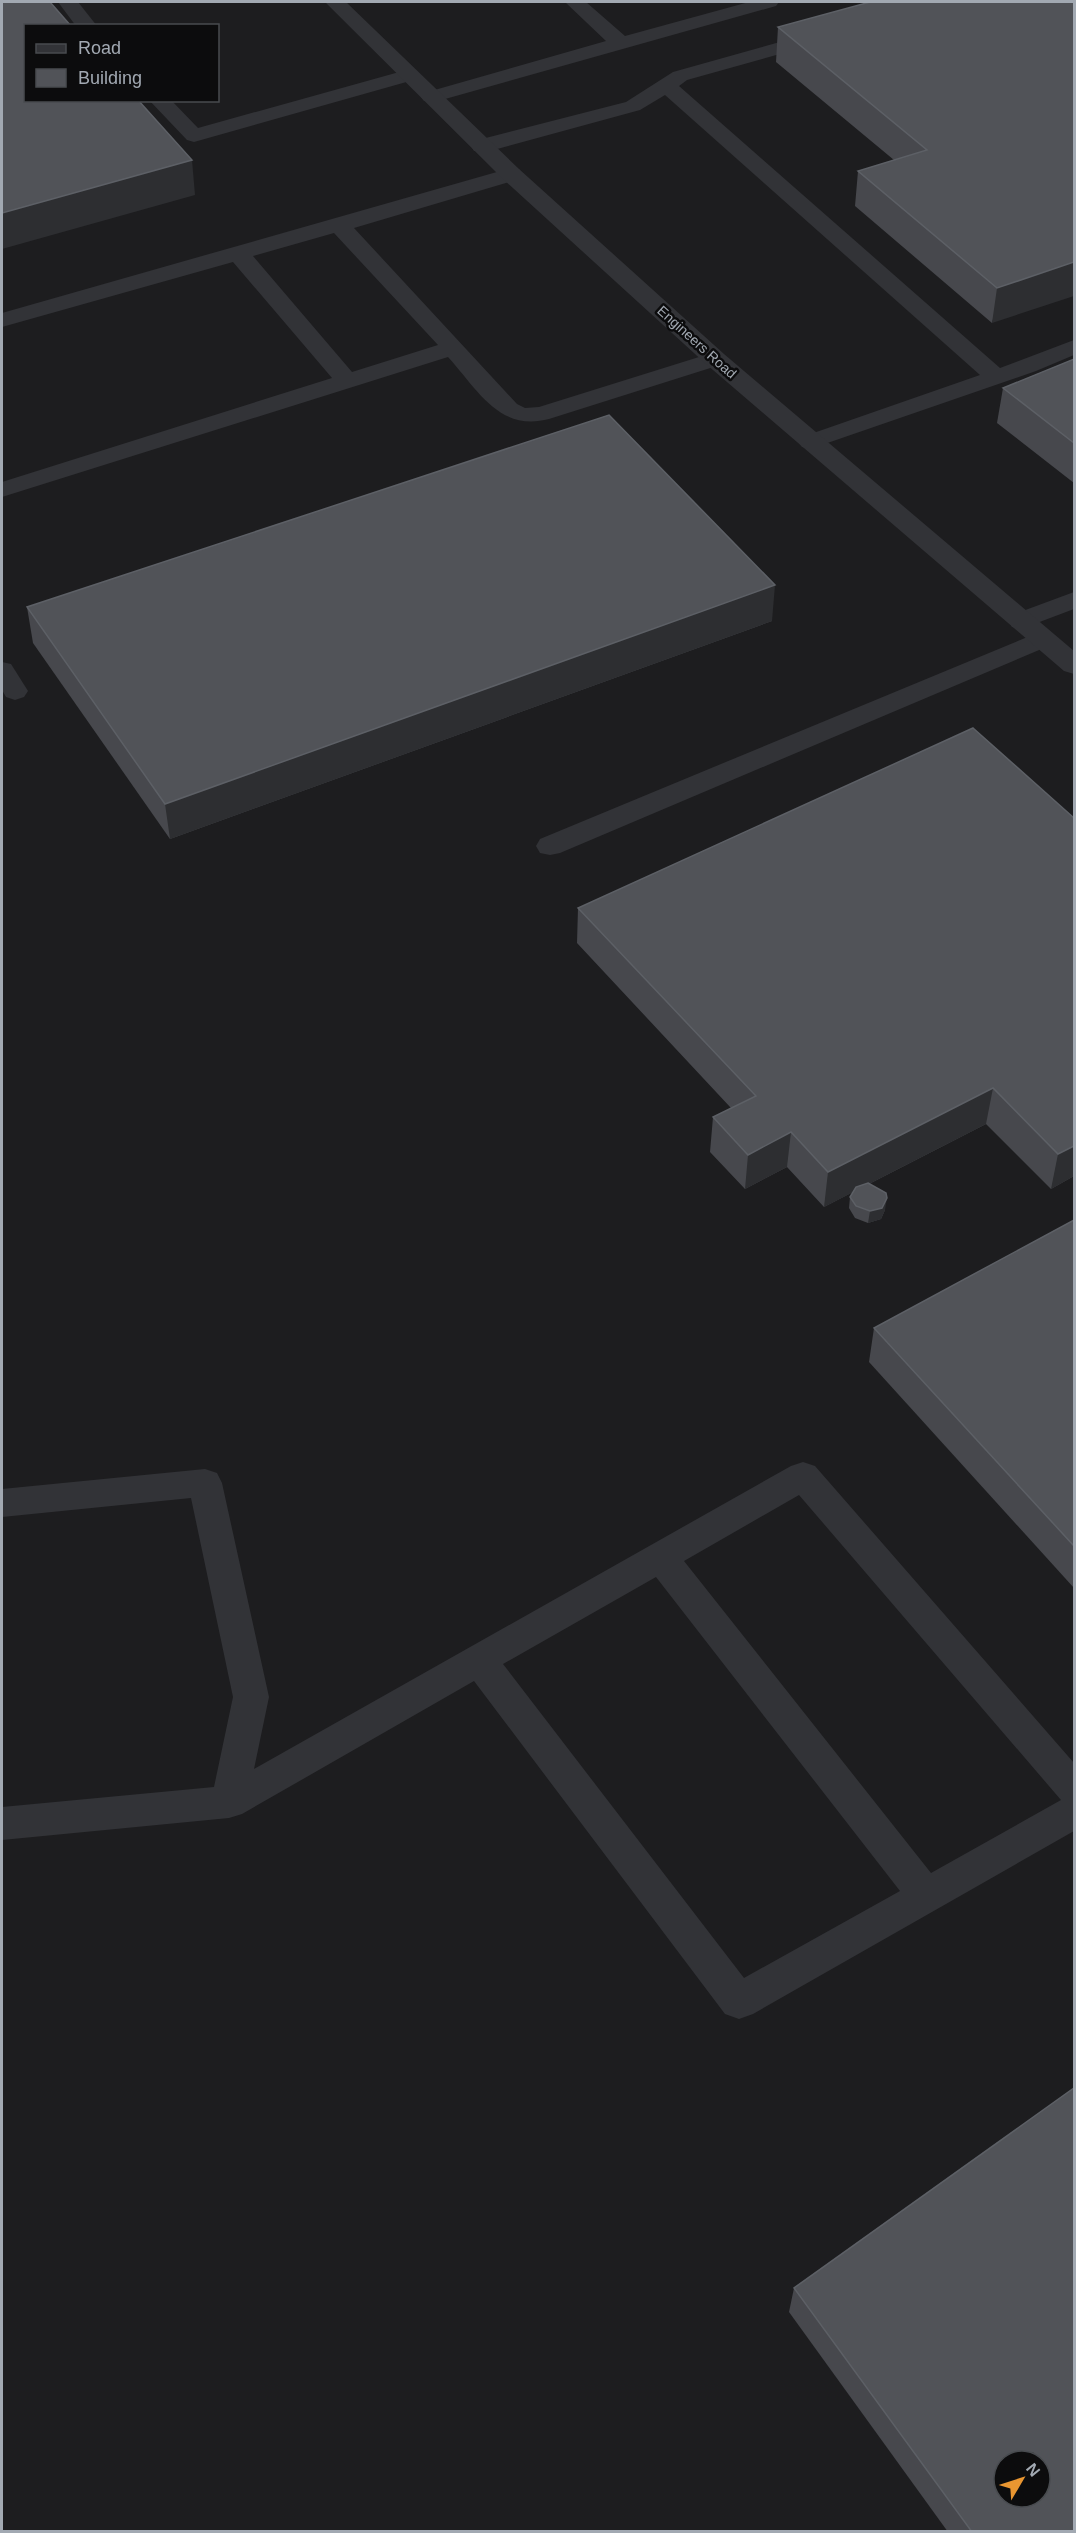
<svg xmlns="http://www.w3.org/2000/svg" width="1076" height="2533" viewBox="0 0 1076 2533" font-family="Helvetica,sans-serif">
<rect width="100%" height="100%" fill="#111112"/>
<path fill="#1d1d1f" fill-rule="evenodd" d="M2 2H1074V2531H2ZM26 26H218V100H26ZM1004 2461H1040V2497H1004Z"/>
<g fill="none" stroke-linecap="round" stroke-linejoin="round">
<g fill="#323337" fill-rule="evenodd">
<polygon points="58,2 78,2 97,26 76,26"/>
<polygon points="565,2 586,2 625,36 749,2 779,2 776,6 438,101 424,101 421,97 424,93 606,41"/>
<polygon points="819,31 826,33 829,37 826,41 687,80 679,86 1000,368 1074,340 1074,355 1036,371 810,449 802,447 798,442 802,437 980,375 665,95 640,110 490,151 474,151 471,146 474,141 626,102 673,72"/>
<polygon points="410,69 417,71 420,75 417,79 194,142 187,140 149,100 171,100 198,128"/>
<path d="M511 168 519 169 522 174 519 179 354 228 517 404 525 408 539 407 715 352 723 354 727 359 723 364 549 419C499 432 478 390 448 357L2 497V482L332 378 233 262 2 327V313ZM334 233 438 345 352 372 253 256Z"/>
<polygon points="1074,592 1074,609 1021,629 1012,627 1008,621 1012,615"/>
<polygon points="1042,631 1051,633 1055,639 1051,645 560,853 550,855 540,853 536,846 540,839"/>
<polygon points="2,662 11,664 28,691 24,697 15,700 6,697 2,690"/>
<path d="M803 1462 815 1466 1074 1763V1831L753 2014 739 2019 725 2014 474 1681 242 1814 229 1818 2 1840V1807L214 1787 233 1697 191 1498 2 1517V1489L205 1469 217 1473 222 1483 269 1697 254 1769 791 1466ZM799 1495 1061 1800 931 1873 684 1561ZM656 1577 900 1891 744 1978 503 1664Z"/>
</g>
<polygon fill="#323337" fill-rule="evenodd" points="325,2 346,2 519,169 724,354 1074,651 1074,674 1064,671 706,364 503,179"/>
</g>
<g fill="#47484d">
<polygon points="1074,2 992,323 855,206 858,171 894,160 776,62 778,27"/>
<polygon points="1074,359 1074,483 997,423 1003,388"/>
<polygon points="27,607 772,621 170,839 33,643"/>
<polygon points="1074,818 1074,1176 1051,1189 986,1124 869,1184 885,1210 881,1219 868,1223 855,1218 849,1208 850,1197 853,1192 824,1207 787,1167 745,1189 710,1152 713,1117 731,1108 577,943 578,908"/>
<polygon points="1074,1220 1074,1588 869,1362 874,1328"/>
<polygon points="794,2288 1074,2532 948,2532 789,2312"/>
</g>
<g fill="#2d2e31">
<polygon points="192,160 195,195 2,249 2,213"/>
<polygon points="1074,262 1074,296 992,323 997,288"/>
<polygon points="775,585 772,621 170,839 165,804"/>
<polygon points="993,1088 986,1124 824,1207 828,1172"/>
<polygon points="791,1132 787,1167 745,1189 748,1155"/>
<polygon points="1074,1146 1074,1176 1051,1189 1058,1154"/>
<polygon points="887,1198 885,1210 881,1219 868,1223 870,1211"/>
</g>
<g fill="#515358" stroke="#5d6066" stroke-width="1.5" fill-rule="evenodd">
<polygon points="2,2 50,2 71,26 26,26 26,100 138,100 192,160 2,213"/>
<polygon points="870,2 1074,2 1074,262 997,288 858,171 927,150 778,27"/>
<polygon points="1074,359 1074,443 1003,388"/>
<polygon points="609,415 775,585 165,804 27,607"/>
<polygon points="973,728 1074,818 1074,1146 1058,1154 993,1088 828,1172 791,1132 748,1155 713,1117 756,1096 578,908"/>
<polygon points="868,1183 886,1193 887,1198 882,1208 870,1211 856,1206 850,1197 856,1187"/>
<polygon points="1074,1220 1074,1546 874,1328"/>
<path d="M1074 2088V2532H972L794 2288ZM1004 2461H1040V2497H1004Z"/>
</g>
<g text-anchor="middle" stroke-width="5" stroke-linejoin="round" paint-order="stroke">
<g font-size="14" fill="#a2a9b2" stroke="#0c0c0d">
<text transform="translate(697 342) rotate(42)" y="5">Engineers Road</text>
</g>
</g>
<rect width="1076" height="2533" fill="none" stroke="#a2a9b2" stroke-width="6"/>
<rect x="24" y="24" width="195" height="78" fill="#0c0c0d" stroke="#484b4f" stroke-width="1.5"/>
<rect x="36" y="44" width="30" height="9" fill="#323337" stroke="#484b4f" stroke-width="1.5"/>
<text x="78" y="54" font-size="18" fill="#a2a9b2">Road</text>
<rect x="36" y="69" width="30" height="18" fill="#515358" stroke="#484b4f" stroke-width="1.5"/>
<text x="78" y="84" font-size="18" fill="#a2a9b2">Building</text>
<g transform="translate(1022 2479) rotate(51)"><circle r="28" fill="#0c0c0d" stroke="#484b4f" stroke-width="1.5"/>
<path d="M0-4.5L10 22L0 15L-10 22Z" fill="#e99631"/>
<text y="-9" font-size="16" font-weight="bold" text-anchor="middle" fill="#a2a9b2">N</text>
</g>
</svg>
